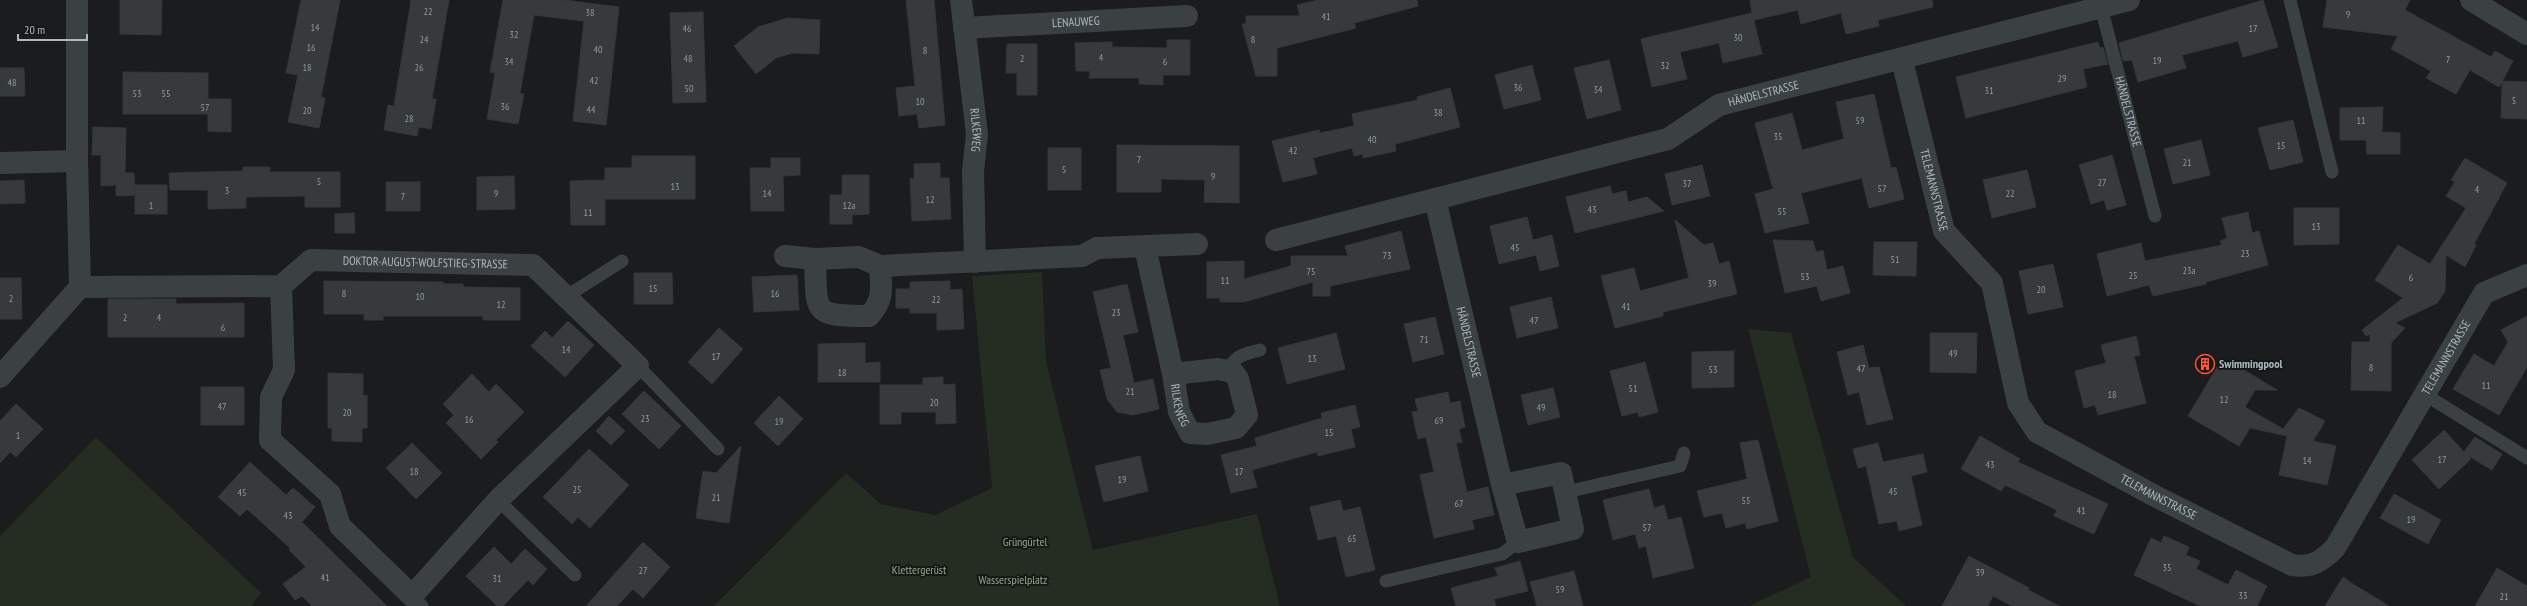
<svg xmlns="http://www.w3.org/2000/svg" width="2527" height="606" viewBox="0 0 2527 606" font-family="'PT Sans Narrow',sans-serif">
<rect width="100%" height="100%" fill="#1a1c1d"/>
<g fill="#252c22">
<polygon points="1042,272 1046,361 1093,550 1257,514 1280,606 714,606 846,473 881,504 935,515 992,488 972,276"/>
<polygon points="1748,329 1791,333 1853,557 1906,606 1749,606 1811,577"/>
<polygon points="96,437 261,593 251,606 0,606 0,536"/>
</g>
<g fill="#373a3c" stroke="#343739">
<polygon points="120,0 162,0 161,35 120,34"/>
<polygon points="301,0 340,0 321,97 325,98 319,128 288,122 298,75 286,73"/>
<polygon points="411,0 449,0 432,99 436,99 431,129 419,127 417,136 384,130 388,105 394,106"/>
<polygon points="503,0 564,0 619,7 606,125 573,121 584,21 534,15 520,93 524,94 518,124 487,119 495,73 490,72"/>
<polygon points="906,0 934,0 945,125 919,128 917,114 899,116 896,88 915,86"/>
<polygon points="1318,0 1417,0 1418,6 1354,23 1356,28 1277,48 1277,76 1256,76 1242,24 1246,24 1246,16 1300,16 1297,5"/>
<polygon points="1750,0 1932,0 1933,7 1878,20 1879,26 1846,34 1841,13 1801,24 1798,10 1754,20 1762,54 1723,63 1719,43 1680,52 1687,79 1652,87 1641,39 1752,13"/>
<polygon points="2263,0 2278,47 2243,57 2238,41 2182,55 2186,68 2138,82 2132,60 2123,61 2119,43"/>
<polygon points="2327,0 2410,0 2405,10 2491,57 2495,51 2513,61 2499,87 2470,70 2456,94 2426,78 2431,71 2391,49 2398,36 2323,27"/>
<polygon points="703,12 706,102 673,103 670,13"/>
<polygon points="788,18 820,20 819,54 792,53 776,58 756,74 734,46 758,27"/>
<polygon points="1167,40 1190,40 1190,75 1163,75 1163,85 1139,84 1139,78 1089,78 1090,71 1076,71 1075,43 1112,42 1112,47 1167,48"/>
<polygon points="2098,42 2100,48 2103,47 2108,64 2083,69 2087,87 1966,118 1956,77"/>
<polygon points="1007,44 1037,44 1037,95 1017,95 1017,73 1006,73"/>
<polygon points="1609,60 1621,110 1587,119 1574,68"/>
<polygon points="1532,65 1541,100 1504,109 1495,75"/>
<polygon points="0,68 24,68 25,96 0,96"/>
<polygon points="123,72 208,73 208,114 123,114"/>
<polygon points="2502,81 2527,82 2527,119 2501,118"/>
<polygon points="1450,88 1460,127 1395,144 1396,151 1363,158 1363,154 1354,156 1352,148 1313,158 1317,174 1283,182 1272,141 1319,130 1320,133 1354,126 1352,114 1418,100 1417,97"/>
<polygon points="1874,94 1891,168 1896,167 1904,199 1869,208 1862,178 1801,193 1809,223 1765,233 1755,194 1773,189 1755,123 1792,113 1802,150 1844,139 1836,102"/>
<polygon points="208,99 231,99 231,132 208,131"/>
<polygon points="2383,107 2382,132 2400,133 2400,154 2367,154 2366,140 2340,140 2340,108"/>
<polygon points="2293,120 2303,162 2270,170 2258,128"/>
<polygon points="93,127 126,128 125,173 134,173 135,195 116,196 116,185 101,186 101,155 92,155"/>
<polygon points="2201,140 2210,175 2173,184 2164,149"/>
<polygon points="1117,145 1239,146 1239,203 1204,202 1205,180 1161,179 1161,192 1117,192"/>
<rect x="1048" y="148" width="33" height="42"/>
<polygon points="2112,155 2126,205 2107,210 2104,200 2091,204 2079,165"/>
<polygon points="632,156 695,156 695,199 605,199 605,225 571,225 570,181 605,180 605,168 632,168"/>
<polygon points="771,158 800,158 800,175 783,176 784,211 751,211 750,168 771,168"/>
<polygon points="2465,158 2507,183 2474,244 2476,245 2465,267 2446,255 2445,291 2437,303 2395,323 2405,328 2391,343 2391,391 2351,390 2352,342 2370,342 2370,334 2366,336 2362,330 2403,298 2375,280 2398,245 2430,264 2466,208 2446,196 2455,182 2451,180"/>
<polygon points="940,163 940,178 949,178 951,219 912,221 910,178 914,179 914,164"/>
<polygon points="1702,165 1710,196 1672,205 1665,174"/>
<polygon points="243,167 270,167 270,172 340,172 340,207 305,207 305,196 246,197 246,208 208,209 208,190 170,190 169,173 243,171"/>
<polygon points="2027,170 2036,207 1992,218 1983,180"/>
<polygon points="842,175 869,175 869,214 852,215 852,224 830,224 830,195 842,195"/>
<polygon points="514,176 515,209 477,210 477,177"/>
<polygon points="24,180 25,203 0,204 0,181"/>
<rect x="386" y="182" width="34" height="29"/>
<rect x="135" y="185" width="32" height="29"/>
<polygon points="1610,186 1612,194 1626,191 1628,202 1647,197 1664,211 1575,233 1566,197"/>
<polygon points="2294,208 2339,208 2339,244 2294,245"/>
<polygon points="2248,212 2252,233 2259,231 2268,265 2206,282 2206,284 2153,296 2149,285 2107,296 2097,254 2141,243 2145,261 2222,245 2220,241 2227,238 2222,218"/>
<polygon points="354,213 355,233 335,233 335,214"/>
<polygon points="1527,217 1533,240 1552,235 1559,266 1540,271 1536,255 1499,264 1490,226"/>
<polygon points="1675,220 1704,245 1713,243 1719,264 1729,261 1737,294 1663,312 1663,316 1615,328 1601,276 1634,268 1640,291 1689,278"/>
<polygon points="1401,231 1410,269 1330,286 1330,296 1313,296 1313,282 1244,302 1220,302 1220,298 1207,298 1207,262 1244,261 1244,279 1291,266 1291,256 1348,256 1345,246"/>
<polygon points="1773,240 1813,241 1816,252 1823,250 1827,270 1843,266 1850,293 1821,301 1817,286 1785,293"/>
<polygon points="1874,242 1917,242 1916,276 1873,275"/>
<polygon points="2053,264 2063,307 2028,314 2019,271"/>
<polygon points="634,273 672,273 673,304 634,304"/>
<polygon points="797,275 799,310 754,312 752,277"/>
<polygon points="0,278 21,278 22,319 0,319"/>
<polygon points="324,281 443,282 443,284 463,284 463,287 520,288 520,320 483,320 483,316 383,316 383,320 364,320 364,314 324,314"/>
<polygon points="950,281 950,290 962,289 964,329 937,330 937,313 910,313 910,308 896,308 896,289 910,289 910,282"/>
<polygon points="1127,284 1138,332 1123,335 1134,383 1153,379 1159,409 1133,415 1117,412 1107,399 1100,370 1111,368 1093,292"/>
<polygon points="1551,297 1558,328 1517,338 1510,307"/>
<polygon points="108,299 176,299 176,304 244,303 244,337 108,337"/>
<polygon points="2527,316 2527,367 2499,415 2453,389 2474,354 2494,366 2508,342 2501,330"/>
<polygon points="1435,317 1444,354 1413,362 1404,324"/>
<polygon points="568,321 594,345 565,377 531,346 545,331 552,338"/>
<polygon points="719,328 743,349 712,384 688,362"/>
<polygon points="1336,333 1345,369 1287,384 1278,348"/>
<polygon points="1930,333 1977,333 1976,373 1930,372"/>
<polygon points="2136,336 2140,355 2134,356 2146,403 2098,415 2095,405 2084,408 2075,371 2106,363 2101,345"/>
<polygon points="865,343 865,363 880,362 880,382 818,382 818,344"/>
<polygon points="1863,345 1869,368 1879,367 1893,419 1867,425 1859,392 1848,395 1837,352"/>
<polygon points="1734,351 1734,387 1692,388 1692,352"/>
<polygon points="1645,362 1658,412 1639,417 1638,412 1622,416 1610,371"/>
<polygon points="2219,364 2231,369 2234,364 2277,390 2255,390 2245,407 2283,429 2299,408 2325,421 2313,441 2336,446 2327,485 2279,475 2287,436 2250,428 2239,446 2188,416"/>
<polygon points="328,373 363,374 363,396 367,395 367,428 362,428 362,442 332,441 332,428 328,428"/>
<polygon points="472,374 489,392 496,384 524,412 496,440 498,442 481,459 446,423 454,415 443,404"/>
<polygon points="943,377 943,385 955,384 956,423 936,424 936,412 901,412 901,424 880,424 880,385 923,385 923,378"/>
<rect x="201" y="387" width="43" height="38"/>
<polygon points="1553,388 1560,417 1528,425 1521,395"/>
<polygon points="644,391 681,426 659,449 622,414"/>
<polygon points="1448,392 1450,403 1460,401 1465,427 1459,429 1462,442 1456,443 1467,492 1488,487 1494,515 1472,520 1474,529 1434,538 1420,475 1434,472 1426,437 1418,439 1412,412 1418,411 1415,399"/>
<polygon points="779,396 803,419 778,446 754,423"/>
<polygon points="16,404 43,429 16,457 10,452 0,463 0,421"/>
<polygon points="1355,405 1360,427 1351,429 1355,447 1318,456 1317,452 1252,470 1257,487 1231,493 1221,455 1257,446 1255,438 1322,418 1321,413"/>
<polygon points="609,416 625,431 611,445 596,431"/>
<polygon points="2444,430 2464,452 2475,437 2502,454 2492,470 2467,455 2471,459 2439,489 2412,460"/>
<polygon points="1980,436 2020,459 2018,462 2108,504 2094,534 2054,516 2057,510 2005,485 2001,491 1961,469"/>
<polygon points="1758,440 1778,521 1747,529 1745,523 1726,528 1722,513 1704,517 1697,491 1747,479 1740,443"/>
<polygon points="412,443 442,473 416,499 386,468"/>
<polygon points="1878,443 1883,462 1923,454 1927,472 1911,476 1922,525 1899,531 1897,521 1879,524 1866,466 1858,468 1853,449"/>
<polygon points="741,446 729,523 696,518 703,471 716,473"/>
<polygon points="589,449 629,485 590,528 578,517 572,524 543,497"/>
<polygon points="1140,456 1148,491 1104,502 1095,466"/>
<polygon points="250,462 286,495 293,488 315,507 302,522 387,606 312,606 302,596 295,600 283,584 306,567 289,550 290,548 247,509 240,516 218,497"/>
<polygon points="1649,489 1654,508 1664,505 1668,520 1681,517 1694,568 1653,578 1646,546 1639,548 1635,534 1613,540 1603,500"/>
<polygon points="2394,494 2441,520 2428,544 2380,518"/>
<polygon points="1340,500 1343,511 1360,507 1375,570 1346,577 1336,536 1318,540 1310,507"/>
<polygon points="2164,536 2189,547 2186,555 2200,561 2196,569 2228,585 2236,570 2267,586 2257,606 2200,606 2134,575 2151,538 2161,543"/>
<polygon points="643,542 670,567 643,598 633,589 617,606 586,606"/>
<polygon points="494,547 511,564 525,549 547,569 533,585 528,580 503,606 497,606 466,576"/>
<polygon points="1969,556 2029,588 2028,590 2059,606 2012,606 1993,596 1988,606 1942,606"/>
<polygon points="1520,561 1528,591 1494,599 1496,606 1456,606 1451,588 1498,576 1495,568"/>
<polygon points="2497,568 2527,586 2527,606 2475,606"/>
<polygon points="1574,571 1583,606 1537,606 1530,582"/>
<polygon points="2343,577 2353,584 2389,606 2325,606"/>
</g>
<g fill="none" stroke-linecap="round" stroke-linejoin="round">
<g stroke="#3b4043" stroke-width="13">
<polyline points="2290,0 2332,172"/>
<path id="s1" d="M2101 7 2155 216"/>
<polyline points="567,296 622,261"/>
<polyline points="638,366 718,449"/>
<path d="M1228 371C1235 355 1244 354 1260 350"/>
<polyline points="2424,394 2527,458"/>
<polyline points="1566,492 1680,466 1684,453"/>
<polyline points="498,500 575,575"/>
<polyline points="1386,581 1502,554 1518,542"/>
<polyline points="412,596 422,606"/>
</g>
<g stroke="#3b4043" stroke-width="22">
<path id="s2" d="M961 0 977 134 973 171 975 262"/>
<polyline points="2471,0 2527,34"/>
<path id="s3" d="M964 28 1187 16"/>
<path id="s4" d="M1902 60 1944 231 1992 283 2018 403 2037 432 2153 495 2292 565C2311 568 2321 562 2335 548L2484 293 2527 275"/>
<polyline points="0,163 77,161"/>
<path id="s5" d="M1435 199 1502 485 1518 542 1573 529 1561 473 1502 485"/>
<path id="s6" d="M1276 240 1668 139 1719 105 2129 0"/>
<path id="s7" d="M1145 247 1173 374 1179 412 1190 433 1207 434 1236 428 1247 415 1238 379 1233 372 1218 369 1173 374"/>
<polyline points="785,256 815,259 859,257 880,266 1082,256 1097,248 1197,244"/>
<path d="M815 259C817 314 811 316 869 316 885 298 881 288 880 266"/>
<path id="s8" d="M80 287 281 286 311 260 533 265 638 366 498 500 412 596 340 526 330 494 270 440 271 397 284 370 281 286"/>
<polyline points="0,377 80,287 77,161 77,0"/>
</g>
</g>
<defs>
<symbol id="building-ring" viewBox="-11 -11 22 22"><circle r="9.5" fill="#151718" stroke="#ff5631" stroke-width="1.5"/><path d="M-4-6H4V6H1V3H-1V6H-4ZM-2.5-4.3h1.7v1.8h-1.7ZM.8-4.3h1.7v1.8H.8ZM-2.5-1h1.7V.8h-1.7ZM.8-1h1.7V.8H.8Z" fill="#ff5631"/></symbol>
</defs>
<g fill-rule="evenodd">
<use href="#building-ring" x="2194" y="353" width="22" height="22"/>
</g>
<g text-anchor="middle" stroke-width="4" stroke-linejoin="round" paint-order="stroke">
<g font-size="10" fill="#8f9a9e">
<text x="428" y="15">22</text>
<text x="590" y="16">38</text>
<text x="2348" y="18">9</text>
<text x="1326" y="20">41</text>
<text x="315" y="31">14</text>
<text x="687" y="32">46</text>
<text x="2253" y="32">17</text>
<text x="514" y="38">32</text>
<text x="1738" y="41">30</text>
<text x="424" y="43">24</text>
<text x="1253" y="43">8</text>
<text x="311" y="51">16</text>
<text x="598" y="53">40</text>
<text x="925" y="54">8</text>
<text x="1101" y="61">4</text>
<text x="688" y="62">48</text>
<text x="1022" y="62">2</text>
<text x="2448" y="63">7</text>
<text x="2157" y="64">19</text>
<text x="509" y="65">34</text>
<text x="1165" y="65">6</text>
<text x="1665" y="69">32</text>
<text x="307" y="71">18</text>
<text x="419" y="71">26</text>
<text x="2062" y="82">29</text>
<text x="594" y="84">42</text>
<text x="12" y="86">48</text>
<text x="1518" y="91">36</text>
<text x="689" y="92">50</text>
<text x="1598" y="93">34</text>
<text x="1989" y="94">31</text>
<text x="137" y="97">53</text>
<text x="166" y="97">55</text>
<text x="2514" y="104">5</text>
<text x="920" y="105">10</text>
<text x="505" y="110">36</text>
<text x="205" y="111">57</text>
<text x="591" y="113">44</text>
<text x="307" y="114">20</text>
<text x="1438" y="116">38</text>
<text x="409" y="122">28</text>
<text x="1860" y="124">59</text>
<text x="2361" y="124">11</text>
<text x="1778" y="140">35</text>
<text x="1372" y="143">40</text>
<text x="2281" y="149">15</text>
<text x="1293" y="154">42</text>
<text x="1139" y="163">7</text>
<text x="2187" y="166">21</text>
<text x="1064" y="173">5</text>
<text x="1213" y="180">9</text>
<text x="319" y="185">5</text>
<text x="2102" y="186">27</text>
<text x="1687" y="187">37</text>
<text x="675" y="190">13</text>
<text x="1882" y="192">57</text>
<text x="2477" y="193">4</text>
<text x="227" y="194">3</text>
<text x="496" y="197">9</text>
<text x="767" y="197">14</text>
<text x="2010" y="197">22</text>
<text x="403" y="200">7</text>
<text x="930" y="203">12</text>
<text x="151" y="209">1</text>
<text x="849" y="209">12a</text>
<text x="1592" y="213">43</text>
<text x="1782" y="215">55</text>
<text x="588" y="216">11</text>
<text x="2316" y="230">13</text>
<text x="1515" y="251">45</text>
<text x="2245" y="257">23</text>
<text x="1387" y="259">73</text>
<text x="1895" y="263">51</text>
<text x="2189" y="274">23a</text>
<text x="1311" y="275">75</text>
<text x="2133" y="279">25</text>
<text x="1805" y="280">53</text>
<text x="2411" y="281">6</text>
<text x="1225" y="284">11</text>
<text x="1712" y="287">39</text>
<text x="653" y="292">15</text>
<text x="2041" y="293">20</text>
<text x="344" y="297">8</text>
<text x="775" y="297">16</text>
<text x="420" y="300">10</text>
<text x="11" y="302">2</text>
<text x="936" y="303">22</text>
<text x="501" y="308">12</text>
<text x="1626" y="310">41</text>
<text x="1116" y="316">23</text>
<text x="125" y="321">2</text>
<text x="159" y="321">4</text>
<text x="1534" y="324">47</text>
<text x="223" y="331">6</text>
<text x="1424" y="343">71</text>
<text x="566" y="353">14</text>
<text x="1953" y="357">49</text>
<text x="716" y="360">17</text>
<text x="1312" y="362">13</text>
<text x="2371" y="371">8</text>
<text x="1861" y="372">47</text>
<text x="1713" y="373">53</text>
<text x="842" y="376">18</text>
<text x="2486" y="389">11</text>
<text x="1633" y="392">51</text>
<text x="1130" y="395">21</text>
<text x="2112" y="398">18</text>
<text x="2224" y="403">12</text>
<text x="934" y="406">20</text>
<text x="222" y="410">47</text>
<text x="1541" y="411">49</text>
<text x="347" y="416">20</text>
<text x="645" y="422">23</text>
<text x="469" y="423">16</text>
<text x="1439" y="424">69</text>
<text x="779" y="425">19</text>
<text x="1329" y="436">15</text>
<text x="18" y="439">1</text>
<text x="2442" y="463">17</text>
<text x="2307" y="464">14</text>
<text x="1990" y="468">43</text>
<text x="414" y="475">18</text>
<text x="1239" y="475">17</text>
<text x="1122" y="483">19</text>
<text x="577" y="493">25</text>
<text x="1893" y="495">45</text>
<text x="242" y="496">45</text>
<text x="716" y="501">21</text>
<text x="1746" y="504">55</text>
<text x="1459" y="507">67</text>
<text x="2081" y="514">41</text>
<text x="288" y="519">43</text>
<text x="2411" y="523">19</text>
<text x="1647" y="531">57</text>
<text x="1352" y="542">65</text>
<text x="2167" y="571">35</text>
<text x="643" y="574">27</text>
<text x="1980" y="576">39</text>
<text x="325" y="581">41</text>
<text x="497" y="582">31</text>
<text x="1560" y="593">59</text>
<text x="2243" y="599">33</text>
<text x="2504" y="600">21</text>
</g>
<g font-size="12" fill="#acbabe" stroke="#151718">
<text dy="4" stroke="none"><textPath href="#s3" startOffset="112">LENAUWEG</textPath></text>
<text dy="4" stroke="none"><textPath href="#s6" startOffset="512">HÄNDELSTRASSE</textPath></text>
<text dy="4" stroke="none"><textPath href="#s1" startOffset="108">HÄNDELSTRASSE</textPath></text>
<text dy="4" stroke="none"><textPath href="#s2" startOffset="131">RILKEWEG</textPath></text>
<text dy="4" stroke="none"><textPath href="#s4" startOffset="134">TELEMANNSTRASSE</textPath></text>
<text dy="4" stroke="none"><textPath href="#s8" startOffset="355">DOKTOR-AUGUST-WOLFSTIEG-STRASSE</textPath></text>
<text dy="4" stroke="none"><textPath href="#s5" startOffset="147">HÄNDELSTRASSE</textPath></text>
<text dy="4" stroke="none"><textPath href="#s4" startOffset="961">TELEMANNSTRASSE</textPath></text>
<text dy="4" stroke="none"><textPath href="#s7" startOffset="162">RILKEWEG</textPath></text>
<text dy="4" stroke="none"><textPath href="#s4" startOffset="542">TELEMANNSTRASSE</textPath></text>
</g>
<g font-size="12" font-weight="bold" fill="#acbabe" stroke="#151718" text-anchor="start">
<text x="2219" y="368">Swimmingpool</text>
</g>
<g font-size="12" fill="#93aa82" stroke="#151718">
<text x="1025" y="546">Grüngürtel</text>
<text x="919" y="574">Klettergerüst</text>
<text x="1013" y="584">Wasserspielplatz</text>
</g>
</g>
<path d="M18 34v6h69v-6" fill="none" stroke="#acbabe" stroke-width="2"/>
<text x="24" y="34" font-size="12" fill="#acbabe" stroke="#151718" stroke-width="3" paint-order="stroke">20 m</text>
</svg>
